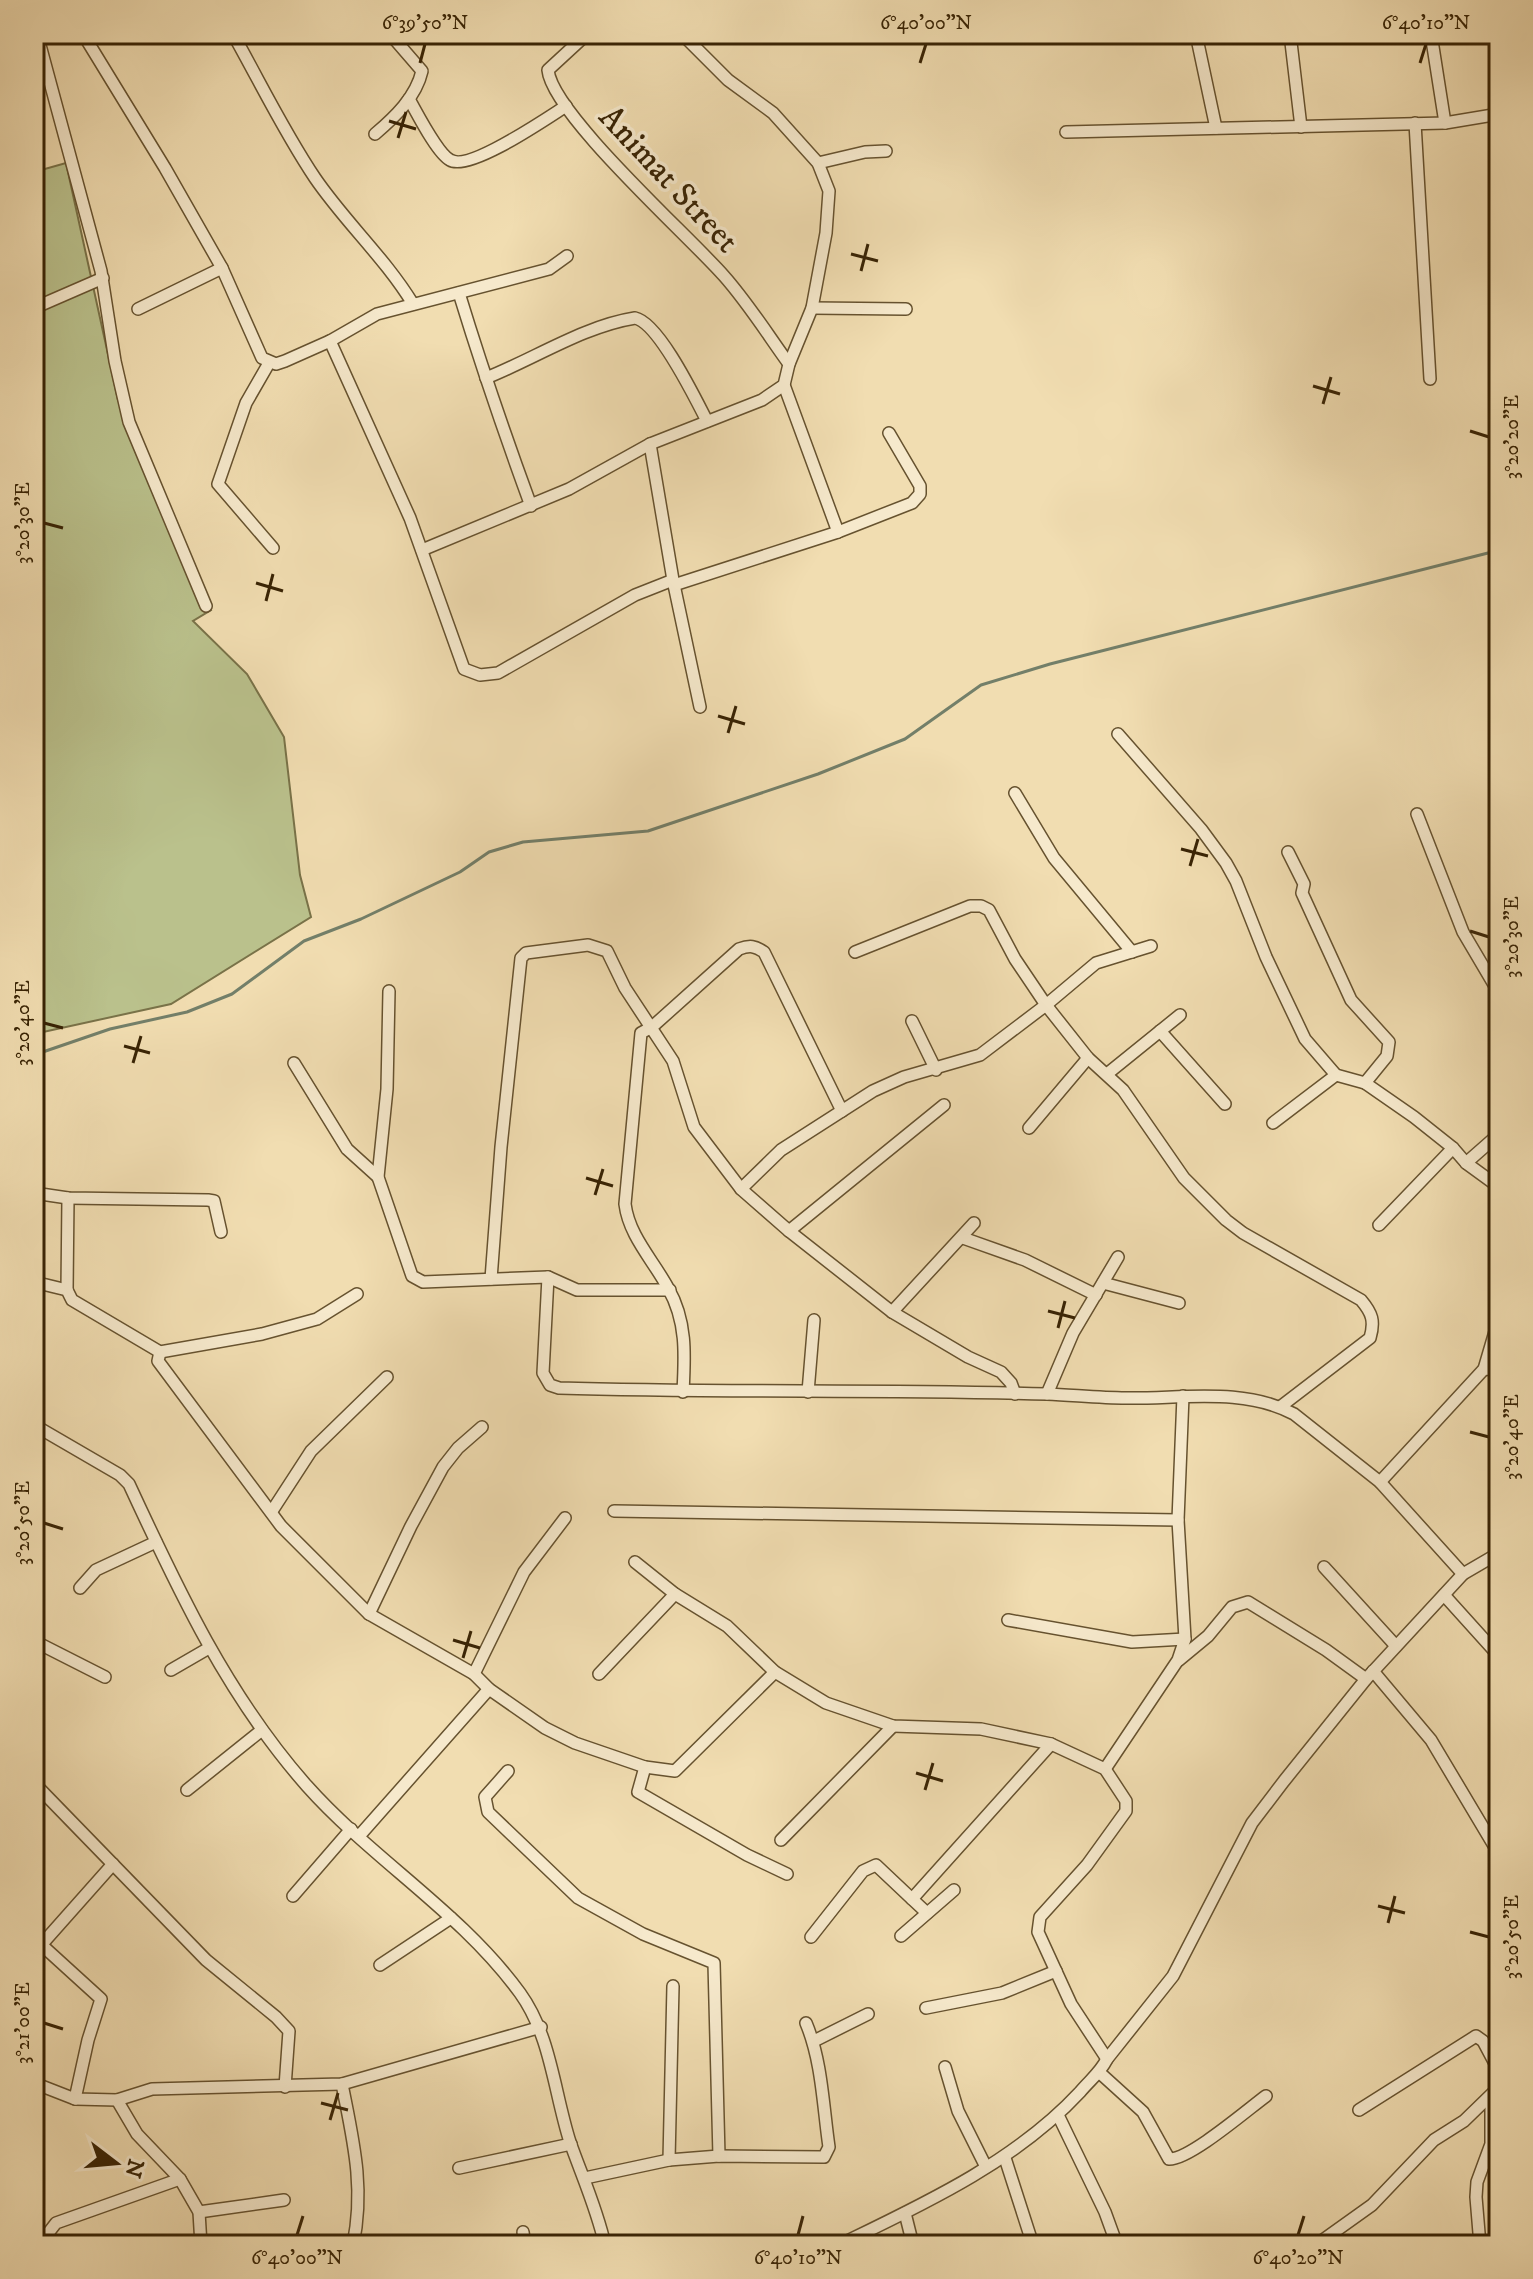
<svg xmlns="http://www.w3.org/2000/svg" width="1533" height="2279" viewBox="0 0 1533 2279" font-family="'IM FELL DW Pica',serif">
<rect width="100%" height="100%" fill="#f1ddb1"/>
<filter id="stains"><feTurbulence type="fractalNoise" baseFrequency=".0025" numOctaves="4"/><feColorMatrix values="0 0 0 0 .2 0 0 0 0 .09 0 0 0 0 .02 0 0 0 .5 -.17"/></filter>
<radialGradient id="worn" r=".72"><stop offset=".6" stop-color="#630" stop-opacity="0"/><stop offset="1" stop-color="#630" stop-opacity=".3"/></radialGradient>
<polygon fill="#bac18c" stroke="#797248" stroke-width="2" points="66,163 118,400 211,610 193,621 247,674 284,737 300,875 311,917 171,1004 34,1034 34,172"/>
<g fill="none" stroke-linecap="round" stroke-linejoin="round">
<polyline stroke="#737f69" stroke-width="3" points="34,1055 110,1029 187,1012 232,994 304,941 361,919 460,872 489,852 523,842 648,831 818,774 905,739 981,685 1050,664 1488,553 1499,548"/>
<defs>
<g id="minor">
<polyline points="37,34 101,271 115,361 129,422 206,606"/>
<polyline points="83,34 165,168 222,268 262,358 276,364 285,361 330,341 377,314 549,269 567,256"/>
<path d="M233 34C260 82 284 132 315 178 345 222 385 258 413 304"/>
<polyline points="285,34 286,36"/>
<path d="M587 34 548 70C552 114 690 237 724 276 748 303 768 335 789 364"/>
<polyline points="1196,34 1216,128"/>
<polyline points="1290,34 1301,127"/>
<polyline points="1431,34 1445,123"/>
<path d="M409 99C417 113 437 153 450 160 469 172 547 118 566 106"/>
<polyline points="1415,123 1430,379"/>
<polyline points="1066,132 1445,123 1499,114"/>
<path d="M375 134C395 117 416 97 422 71L390 34"/>
<polyline points="818,163 865,152 886,151"/>
<path d="M459 293C481 365 505 435 531 506"/>
<polyline points="34,308 103,278"/>
<polyline points="812,308 906,309"/>
<polyline points="138,309 222,268"/>
<polyline points="330,341 410,518 464,669 480,675 498,673 635,595 673,580"/>
<polyline points="269,363 246,403 218,484 273,548"/>
<path d="M486 378C534 359 584 326 635 318 659 323 695 398 707 421"/>
<polyline points="784,385 838,532"/>
<polyline points="650,444 673,580 700,707"/>
<polyline points="422,550 569,489 650,444 762,400 784,385 789,364 812,308 826,233 829,191 818,163 773,113 728,80 682,34"/>
<polyline points="674,585 838,532 912,503 920,494 920,486 889,433"/>
<polyline points="1118,734 1201,829 1226,863 1236,881 1266,957 1305,1039 1336,1075 1365,1083 1414,1117 1453,1148 1466,1163 1499,1187"/>
<polyline points="1015,793 1054,858 1132,952"/>
<polyline points="1417,814 1463,932 1499,993"/>
<polyline points="1288,852 1304,884 1302,893 1351,1000 1389,1042 1387,1056 1365,1083"/>
<path d="M855 952 970 906H981L989 910 1015 959 1046 1005 1088 1058 1123 1090 1184 1178 1226 1220 1243 1233 1361 1300C1372 1313 1375 1321 1370 1338L1280 1407"/>
<polyline points="389,991 387,1089 378,1177 412,1276 423,1282 548,1277 577,1290 670,1290"/>
<polyline points="912,1021 936,1070"/>
<polyline points="1160,1031 1225,1104"/>
<polyline points="294,1063 347,1149 378,1177"/>
<polyline points="1107,1074 1180,1015"/>
<polyline points="1273,1123 1336,1075"/>
<polyline points="1029,1128 1088,1058"/>
<polyline points="1466,1163 1499,1134"/>
<polyline points="741,1189 781,1150 873,1091 904,1077 980,1055 1046,1005 1096,963 1151,946"/>
<polyline points="34,1193 68,1198 208,1200 214,1201 221,1232"/>
<polyline points="1379,1225 1453,1148"/>
<polyline points="789,1231 944,1105"/>
<polyline points="963,1238 1025,1260 1096,1295"/>
<path d="M548 1277 543 1373 550 1385 559 1388C722 1393 884 1389 1047 1394 1073 1395 1099 1398 1126 1398 1180 1399 1244 1387 1294 1414L1380 1482 1463 1574"/>
<polyline points="491,1279 501,1147 521,958 526,953 588,945 607,951 625,988 673,1061 694,1127 741,1189 789,1231 892,1312 968,1357 1001,1372 1011,1383 1015,1394"/>
<polyline points="34,1282 67,1290 72,1300 160,1352 262,1334 317,1319 357,1294"/>
<polyline points="1103,1283 1179,1303"/>
<polyline points="67,1290 68,1198"/>
<polyline points="892,1312 974,1223"/>
<polyline points="160,1352 158,1361 281,1526 369,1614 474,1674 489,1689 545,1728 575,1743 645,1767 675,1771 775,1672"/>
<polyline points="1484,1369 1499,1370"/>
<path d="M683 1392C685 1355 687 1321 668 1288 653 1260 629 1236 625 1204L641 1033 652 1027 739 949C750 945 755 946 764 952L842 1111"/>
<polyline points="808,1392 814,1320"/>
<polyline points="1047,1394 1073,1333 1118,1257"/>
<path d="M34 1425 120 1475 129 1484C178 1590 228 1697 307 1786 373 1860 461 1912 520 1993 551 2036 554 2092 570 2142 582 2176 597 2209 605 2245"/>
<polyline points="1380,1482 1484,1369 1499,1318"/>
<polyline points="272,1511 311,1451 387,1377"/>
<polyline points="614,1511 1178,1520"/>
<polyline points="635,1562 675,1594 727,1626 775,1672 826,1703 893,1726 981,1729 1051,1744 1105,1769 1126,1801 1126,1811 1087,1865 1040,1917 1038,1932 1071,2004 1107,2059"/>
<polyline points="1324,1567 1396,1646"/>
<polyline points="80,1588 96,1570 156,1542"/>
<polyline points="1444,1595 1499,1656"/>
<polyline points="369,1614 411,1526 443,1467 458,1448 482,1427"/>
<polyline points="1008,1620 1132,1642 1185,1639"/>
<polyline points="34,1641 105,1677"/>
<polyline points="1179,1660 1208,1636 1232,1607 1248,1602 1326,1650 1366,1679"/>
<polyline points="171,1670 209,1648"/>
<polyline points="1373,1671 1431,1740 1499,1854"/>
<polyline points="474,1674 524,1572 565,1518"/>
<polyline points="599,1674 675,1594"/>
<polyline points="645,1767 638,1792 747,1855 787,1874"/>
<polyline points="1105,1769 1178,1660 1185,1639 1178,1520 1183,1396"/>
<polyline points="508,1771 485,1797 488,1812 578,1898 643,1934 714,1963 719,2156"/>
<polyline points="34,1783 206,1960 276,2017 289,2031 285,2087"/>
<polyline points="187,1790 262,1730"/>
<polyline points="360,1835 489,1689"/>
<polyline points="781,1840 893,1726"/>
<polyline points="293,1896 351,1829"/>
<polyline points="927,1913 912,1899 1051,1744"/>
<polyline points="901,1936 954,1890"/>
<polyline points="811,1937 863,1871 876,1865 912,1899"/>
<polyline points="34,1938 101,1999 88,2040 75,2099"/>
<polyline points="42,1944 113,1864"/>
<polyline points="380,1965 451,1918"/>
<polyline points="926,2008 1002,1993 1056,1971"/>
<polyline points="814,2041 868,2014"/>
<polyline points="945,2067 958,2111 986,2167"/>
<path d="M1100 2073 1143 2112 1169 2159C1189 2160 1247 2110 1266 2096"/>
<polyline points="34,2083 75,2099 117,2100 152,2089 342,2084 541,2027"/>
<path d="M342 2084C353 2140 365 2187 353 2245"/>
<polyline points="117,2100 137,2134 180,2179 199,2212 201,2245"/>
<polyline points="1359,2110 1476,2036 1483,2041 1499,2071"/>
<polyline points="1058,2115 1105,2212 1117,2245"/>
<polyline points="1005,2158 1033,2245"/>
<polyline points="669,2160 673,1986"/>
<polyline points="459,2168 571,2144"/>
<path d="M585 2178 669 2160 719 2156 824 2157 829 2147C823 2106 822 2061 806 2023"/>
<polyline points="199,2212 284,2200"/>
<polyline points="905,2213 913,2245"/>
<polyline points="523,2232 525,2245"/>
<polyline points="39,2245 56,2223 180,2179"/>
<path d="M839 2245C924 2204 1015 2162 1080 2092 1090 2080 1100 2073 1107 2059L1173 1976 1252 1823 1284 1781 1366 1679 1463 1574 1499 1553"/>
<polyline points="1316,2245 1372,2205 1434,2140 1464,2121 1499,2087"/>
<polyline points="1480,2245 1476,2197 1477,2182 1491,2144 1491,2096"/>
</g>
</defs>
<use href="#minor" stroke="#66522f" stroke-width="14"/>
<use href="#minor" stroke="#f6e9cc" stroke-width="11"/>
</g>
<path fill="none" stroke="#382304" stroke-width="3" d="M420 63 425 44M920 63 926 44M1420 63 1426 44M389 121 416 129M398 138 406 112M851 254 878 261M861 271 868 244M1313 386 1340 394M1323 404 1331 377M1470 431 1489 437M44 523 63 528M256 583 283 591M266 601 273 574M718 716 745 724M728 733 736 706M1181 849 1208 856M1190 866 1198 839M1470 931 1489 937M44 1023 63 1028M124 1046 150 1053M133 1063 141 1036M586 1178 613 1186M595 1195 603 1169M1048 1311 1075 1318M1058 1328 1065 1301M1470 1432 1489 1437M44 1523 63 1529M453 1640 480 1648M463 1658 471 1631M916 1773 943 1781M925 1790 933 1763M1378 1906 1405 1913M1388 1923 1395 1896M1470 1932 1489 1937M44 2023 63 2029M321 2103 348 2110M330 2120 338 2093M297 2235 303 2216M798 2235 803 2216M1298 2235 1304 2216"/>
<g text-anchor="middle" stroke-width="7" stroke-linejoin="round" paint-order="stroke">
<g font-size="34" fill="#382304" stroke="#f6e9cc">
<text transform="translate(670 178) rotate(47)" y="12">Animat Street</text>
</g>
</g>
<rect width="1533" height="2279" fill="none" stroke="#f1ddb1" stroke-width="88"/>
<g transform="translate(116 2163) rotate(106)" stroke="#f6e9cc" stroke-width="6" paint-order="stroke">
<path d="M0-6L14 30L0 20L-14 30Z" fill="#382304"/>
<text y="-12" font-size="22" font-weight="bold" text-anchor="middle" fill="#382304">N</text>
</g>
<rect x="44" y="44" width="1445" height="2191" fill="none" stroke="#382304" stroke-width="3"/>
<g font-size="20" text-anchor="middle" fill="#382304">
<text x="425" y="29">6°39'50"N</text>
<text x="926" y="29">6°40'00"N</text>
<text x="1426" y="29">6°40'10"N</text>
<text transform="translate(1511 437) rotate(-90)" y="7">3°20'20"E</text>
<text transform="translate(22 523) rotate(-90)" y="7">3°20'30"E</text>
<text transform="translate(1511 937) rotate(-90)" y="7">3°20'30"E</text>
<text transform="translate(22 1023) rotate(-90)" y="7">3°20'40"E</text>
<text transform="translate(1511 1437) rotate(-90)" y="7">3°20'40"E</text>
<text transform="translate(22 1523) rotate(-90)" y="7">3°20'50"E</text>
<text transform="translate(1511 1937) rotate(-90)" y="7">3°20'50"E</text>
<text transform="translate(22 2023) rotate(-90)" y="7">3°21'00"E</text>
<text x="297" y="2264">6°40'00"N</text>
<text x="798" y="2264">6°40'10"N</text>
<text x="1298" y="2264">6°40'20"N</text>
</g>
<rect width="100%" height="100%" filter="url(#stains)"/>
<rect width="100%" height="100%" fill="url(#worn)"/>
</svg>
